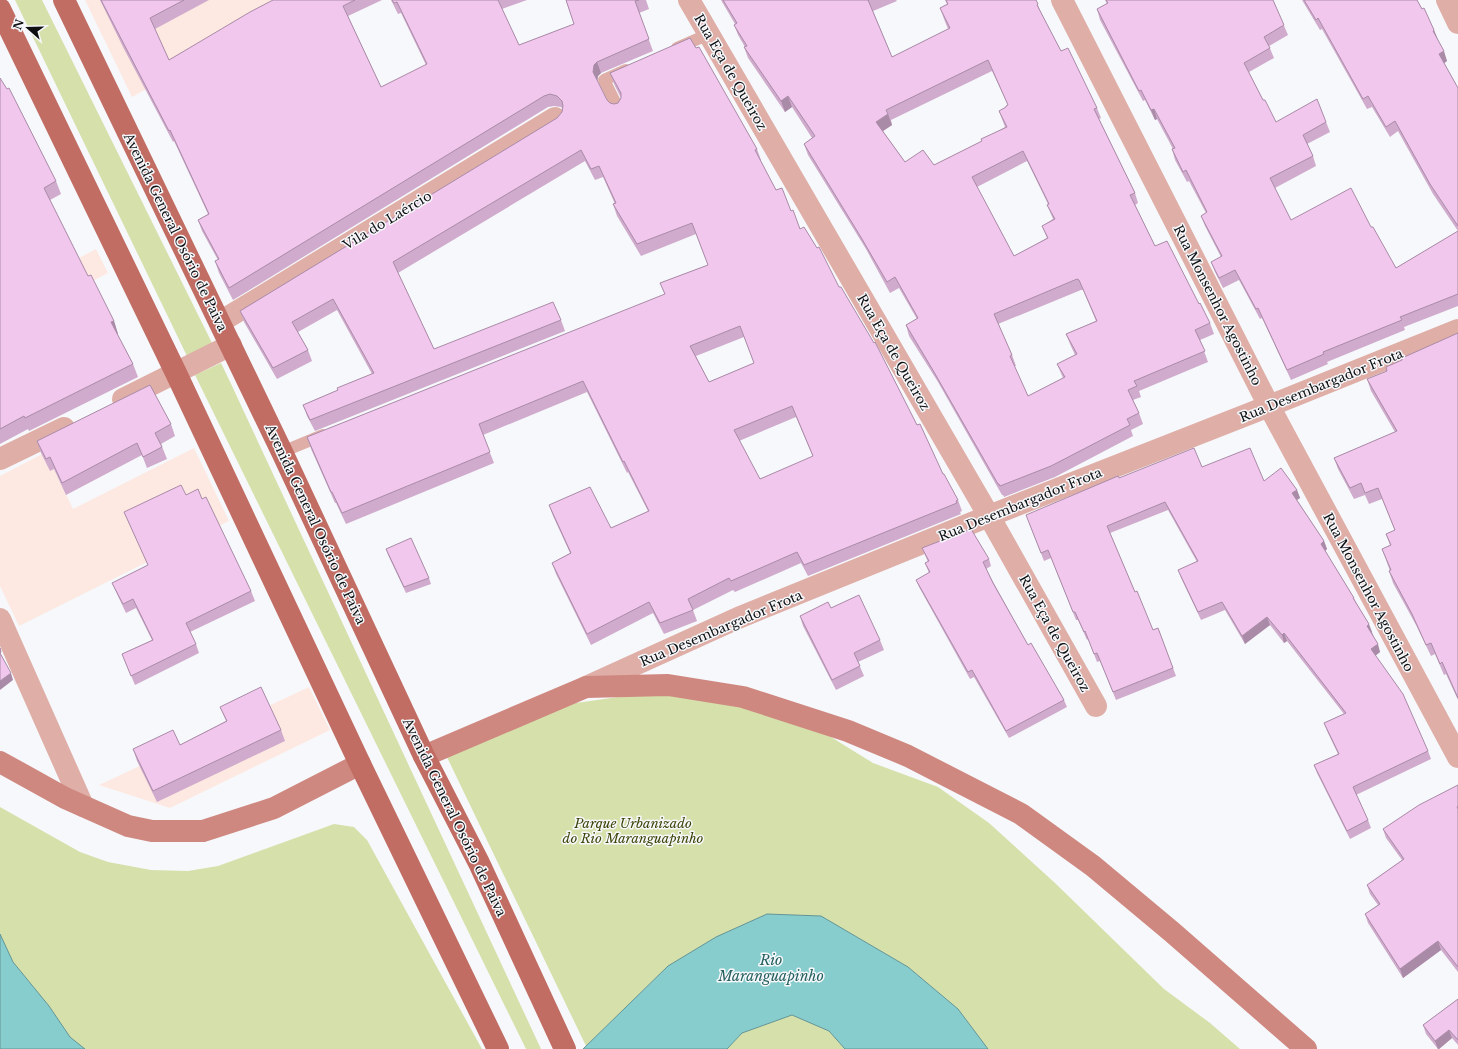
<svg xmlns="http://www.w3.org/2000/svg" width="1458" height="1049" viewBox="0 0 1458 1049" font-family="'Libre Baskerville',serif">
<rect width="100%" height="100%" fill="#f6f8fb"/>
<g fill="#fde9e2">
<polygon points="85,0 305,0 132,97"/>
<polygon points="96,249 108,273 0,329 0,300"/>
<polygon points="194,448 229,521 19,626 0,586 0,476 46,452 73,509"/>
<polygon points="309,687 330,730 170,808 99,785"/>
</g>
<g fill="#d6e0ab">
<polygon points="15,0 42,0 212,343 187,356"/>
<polygon points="221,363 232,386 541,1049 526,1049 195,375"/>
<polygon points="667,690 762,711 818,729 873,763 938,787 989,823 1055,883 1164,989 1210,1023 1240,1049 988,1049 958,1009 908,967 821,916 767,914 716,937 668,966 586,1046 445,753 562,705"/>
<polygon points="0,807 80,852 108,862 151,870 188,871 218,866 334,824 354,827 367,840 482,1049 85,1049 70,1037 49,1006 13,962 0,934"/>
<polygon points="792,1015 829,1031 845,1049 727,1049 742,1033"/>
</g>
<g fill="#87cdcd" stroke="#639494">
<polygon points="767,914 821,916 908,967 958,1009 988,1049 845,1049 829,1031 792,1015 742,1033 727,1049 583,1049 668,966 716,937"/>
<polygon points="0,934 13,962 49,1006 70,1037 85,1049 0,1049"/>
</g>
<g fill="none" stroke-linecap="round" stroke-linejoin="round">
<g stroke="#dfaea7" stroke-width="12">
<polyline points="677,48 709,34"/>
<polyline points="618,108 604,80 626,70"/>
<polyline points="282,452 323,435"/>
</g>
<g stroke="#dfaea7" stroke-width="22">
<polyline points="689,0 989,516 1096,706"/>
<polyline points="1062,0 1269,406 1458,757"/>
<polyline points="1447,0 1458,23"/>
<polyline points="220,322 555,118"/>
<polyline points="123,399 231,345"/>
<polyline points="0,459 64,428"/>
<polyline points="0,619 83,806"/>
<polyline points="586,687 738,618 989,516 1269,406 1458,330"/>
</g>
<g stroke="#cf8880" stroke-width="22">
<polyline points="424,756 586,687 668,685 743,697 848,731 908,756 1021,814 1093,866 1172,932 1306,1049"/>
<polyline points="0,762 65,798 128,826 152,831 203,831 274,808 360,764"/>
</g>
<g stroke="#c26d64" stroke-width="22">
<polyline points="64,0 282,452 424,756 479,863 565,1049"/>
<polyline points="0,9 176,373 360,764 498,1049"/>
</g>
</g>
<g fill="#d0abcd" fill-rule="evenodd">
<path d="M100 0H209L155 29 169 60 273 0H382L348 16 381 87 426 65 401 13 398 14 391 0H527L502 9 519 45 574 24 566 0H646L649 9 639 13 653 51 601 73 598 76 597 81 607 100 610 103 614 104 618 103 621 98 614 84 610 73 757 149 761 160H760L776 190 791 211 800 229 839 287 917 425 943 474 958 500 962 511 960 512 961 514 808 576 801 563 735 592 733 590 693 610 697 621 664 634 653 613 591 645 556 574 552 563 570 553 553 516 549 505 611 528 648 511 628 472 627 473 587 392 483 435 494 463 346 524 336 503H335L311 449 307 437 665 295 660 283 708 265 696 234 641 256 617 216 613 204H615L603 177 595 180 585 161 398 273 434 349 561 320 565 331 315 431 307 416 303 405 338 390 372 374 337 310 298 332 308 350 312 361 277 379 244 322 240 311 557 118 562 112 563 109 561 107 554 106 548 107 233 300 219 273 215 261 218 260 202 231 198 220 208 214 174 141 173 142 123 47ZM744 337 754 363 709 382 696 356ZM796 417 813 457 760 479 739 441Z"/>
<path d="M721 0H896L897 1 873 11 892 57 948 29 944 19 940 8 947 4 945 0H1036L1042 15 1061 51 1097 108 1101 118 1099 119 1135 193 1138 203 1135 205 1155 246 1199 304 1210 323 1214 334 1200 340 1208 362 1139 391 1141 397 1133 400 1139 413 1143 424 1131 430 1133 436 1055 477 1004 497 1003 495H1002L938 382 909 336 906 325 917 319 899 288 890 293 866 249 808 155 804 144 812 138 792 107 785 112 748 58 744 47H745L738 35 734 25 735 24ZM992 71 1008 105 1006 107 999 111 1005 127 982 141 934 165 905 162 883 131 892 125 891 120ZM1027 161 1048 204 1047 205 1053 219 1042 226 1047 238 1014 256 977 187ZM1081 290H1083L1096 321 1066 334 1070 344 1075 355 1057 364 1063 378 1028 396 1014 366H1016L1012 355 998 324Z"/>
<polygon points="1105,0 1273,0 1288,35 1269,46 1274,58 1249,72 1263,100 1276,122 1326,122 1330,132 1307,144 1313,156 1316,166 1275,188 1291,220 1371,227 1396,268 1458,231 1458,306 1404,327 1405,330 1327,362 1328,364 1291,380 1262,318 1260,319 1239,280 1223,288 1215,272 1211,262 1221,257 1205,226 1201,216 1206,213 1189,181 1187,182 1175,160 1172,149 1173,149 1157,119 1155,120 1145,100 1143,101 1100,20 1097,9 1107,4"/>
<polygon points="1302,0 1417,0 1422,9 1434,30 1438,40 1447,61 1444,63 1458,88 1458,231 1433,194 1398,131 1390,137 1372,107 1367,109 1322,29 1320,30"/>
<polygon points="0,78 56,181 61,194 50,200 88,276 114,321 118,334 117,334 133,364 138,377 29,431 28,429 0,444"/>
<polygon points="1458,333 1458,700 1446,674 1444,675 1435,654 1431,656 1416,625 1393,583 1389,571 1390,571 1382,549 1390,545 1386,534 1395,531 1382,499 1369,504 1365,495 1354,499 1338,469 1334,458 1395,432 1371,391 1367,379 1387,371 1402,360"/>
<polygon points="171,424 175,436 161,444 167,459 147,468 142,455 66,495 54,469 50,471 41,453 37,441"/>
<polygon points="1202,467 1264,481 1297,490 1300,498 1297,500 1324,541 1327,549 1325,551 1354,598 1357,604 1372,632 1380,652 1375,655 1428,751 1431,759 1356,795 1368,820 1371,828 1350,839 1317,773 1314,765 1338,754 1327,731 1324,723 1344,714 1287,641 1284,643 1270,625 1245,644 1225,610 1201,620 1181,578 1178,570 1197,562 1168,510 1110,533 1135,592 1153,630 1158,628 1176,676 1116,700 1100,661 1097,662 1088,639 1087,640 1078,620 1076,620 1051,558 1044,561 1029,523 1119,478"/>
<polygon points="186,495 202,499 251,591 255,601 190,632 196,644 199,653 135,685 122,654 152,640 136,608 126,613 116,592 112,583 148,565 128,521 124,512"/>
<polygon points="922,548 989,559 991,566 986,569 1028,645 1064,700 1067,707 1009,738 974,677 970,679 919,587 916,580 929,573 925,563 928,562"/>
<polygon points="386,549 429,578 431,584 406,593 388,555"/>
<polygon points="831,608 880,640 884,650 858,662 864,676 836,690 803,626 800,616"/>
<polygon points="220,707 281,730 285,741 157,802 137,761 133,749 180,745 226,721"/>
<polygon points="1458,785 1458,972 1441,950 1403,978 1368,923 1365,914 1378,905 1370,894 1367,885 1402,860 1386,838 1383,829"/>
<polygon points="1458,999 1458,1045 1452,1038 1439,1049 1438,1049 1426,1034 1423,1025"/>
</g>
<g fill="#a98ba7">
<polygon points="1434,30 1438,40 1436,41 1433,31"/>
<polygon points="1444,51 1447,61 1443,64 1439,54"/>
<polygon points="597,62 601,73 598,76 597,83 593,72 594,65"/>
<polygon points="788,96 792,107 785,112 781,101"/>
<polygon points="1154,109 1157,119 1155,120 1151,110"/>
<polygon points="888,114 892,125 880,133 876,122"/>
<polygon points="114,321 118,334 116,335 111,322"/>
<polygon points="1297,490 1300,498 1295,501 1292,493"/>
<polygon points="1324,541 1327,549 1324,552 1321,544"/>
<polygon points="1267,617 1270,625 1245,644 1242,636"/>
<polygon points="1369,624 1372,632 1370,634 1367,626"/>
<polygon points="1284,633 1287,641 1284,643 1282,635"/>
<polygon points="1378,644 1380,652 1374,657 1371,649"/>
<polygon points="11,673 13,680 0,690 0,681"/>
<polygon points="1438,941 1441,950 1403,978 1400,969"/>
<polygon points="1449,1030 1452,1038 1439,1049 1438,1049 1435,1041"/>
</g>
<g fill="#f2c7ee" stroke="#a98ba7" fill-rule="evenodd">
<path d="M101 0H184L150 18 169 60 250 12 273 0H355L343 6 381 87 427 64 397 2 394 3 392 0H498L519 45 574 24 566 0H639L635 1 649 39 597 62 594 65 593 72 607 100 610 103 614 104 618 103 621 98V93L610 73 690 38 696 48 699 47 757 149 755 150 776 190 782 188 791 211 793 210 800 229 804 227 817 248 819 247 839 287H841L874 343 875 342 917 425 920 424 943 474H944L958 500 956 501 957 503 804 565 797 552 731 581 729 578 688 599 693 610 660 623 649 602 587 634 552 563 571 553 549 505 590 487 611 528 649 511 624 461 623 462 583 381 479 424 490 452 342 513 332 492H331L307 437 665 294 660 283 708 265 692 223 637 244 613 204 616 203 599 166 591 169 581 150 393 262 434 349 553 302 561 320 310 420 303 405 338 390 337 388 374 373 333 299 292 322 308 350 273 368 240 311 557 118 562 112 563 106 562 101 557 96 550 94 544 96 229 288 215 261 219 259 198 220 209 214 170 130 169 131ZM740 326 754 363 709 382 690 346ZM792 406 813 456 760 479 734 430Z"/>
<path d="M723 0H869H868L892 57 950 28 940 8 948 4 946 0H1036L1038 4 1037 5 1061 51 1068 48 1097 108 1094 109 1135 193 1130 195 1155 246 1167 241 1199 304 1200 303 1210 323 1195 330 1205 351 1134 381 1137 386 1128 390 1139 413 1127 419 1130 425 1051 466 1000 486 999 484H998L934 372 906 325 918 318 895 277 887 282 862 239 804 144 815 136 788 96 781 101 744 47 747 46 734 25 737 23ZM988 60 1008 105 1006 106V107L999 111 1007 127 981 139 982 141 934 165 923 150 905 162 876 122 888 114 886 110ZM1023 151 1049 204 1047 205 1055 219 1042 226 1048 238 1014 256 972 177ZM1077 279 1079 280 1097 321 1066 334 1077 354 1057 364 1065 377 1028 396 1010 356 1012 355 994 314Z"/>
<polygon points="1106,0 1273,0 1284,25 1264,37 1270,48 1244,63 1263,100 1265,100 1276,122 1317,99 1326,122 1303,135 1313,156 1270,178 1291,220 1351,188 1371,227 1373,227 1396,268 1458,231 1458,294 1400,317 1402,320 1323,352 1324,354 1287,370 1258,308 1256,309 1235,270 1219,278 1211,262 1222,256 1201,216 1207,212 1186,170 1183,172 1172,149 1175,148 1154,109 1151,110 1141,90 1139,91 1097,9 1108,3"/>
<polygon points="1304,0 1417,0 1422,9 1424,8 1434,30 1433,31 1444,51 1439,54 1458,88 1458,226 1430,184 1395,121 1386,127 1368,96 1363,99 1318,18 1316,20"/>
<polygon points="0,78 7,89 9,88 56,181 44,188 88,276 91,275 114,321 111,322 133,364 25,418 24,416 0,429"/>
<polygon points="1458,333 1458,698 1442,662 1440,664 1431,643 1426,645 1412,614 1389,571 1391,570 1382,549 1391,545 1386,534 1395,530 1378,488 1365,493 1361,483 1350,488 1334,458 1397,431 1367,379 1387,371 1386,367 1402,360 1402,358"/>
<polygon points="150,385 171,424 155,433 162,447 143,457 137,443 62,483 50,457 46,459 37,441"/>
<polygon points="1194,448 1202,467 1250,448 1264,481 1281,468 1297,490 1292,493 1324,541 1321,544 1354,598 1353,598 1369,624 1367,626 1378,644 1371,649 1403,694 1428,751 1353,787 1368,820 1347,831 1314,765 1339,754 1324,723 1346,713 1284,633 1282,635 1267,617 1242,636 1222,602 1198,612 1178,570 1198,561 1165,502 1107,526 1135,592 1137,591 1153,630 1158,628 1173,668 1113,692 1097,653 1094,654 1085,631 1084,632 1075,612 1073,612 1048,550 1041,553 1026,515 1118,476 1119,478"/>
<polygon points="181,485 186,495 198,489 202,499 206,497 251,591 186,623 196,644 131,676 122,654 153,640 133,599 123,604 112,583 148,565 124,512"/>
<polygon points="971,529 989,559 983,562 993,583 1028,645 1031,643 1064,700 1006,731 972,670 968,672 916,580 930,572 925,563 929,561 922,548"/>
<polygon points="411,538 429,578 404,587 386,549"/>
<polygon points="859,595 880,640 854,653 860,666 832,680 800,616 828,602 831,608"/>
<polygon points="0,648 1,652 0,653 11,673 0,681"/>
<polygon points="261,687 281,730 153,791 133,749 173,730 180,745 227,721 220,707"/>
<polygon points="1458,785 1458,806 1457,807 1458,809 1458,967 1438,941 1400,969 1365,914 1380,904 1367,885 1404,859 1383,829 1419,805"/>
<polygon points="1458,999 1458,1040 1449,1030 1435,1041 1423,1025"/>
</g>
<g text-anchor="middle" stroke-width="3" stroke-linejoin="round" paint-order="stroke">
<g font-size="13" fill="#0e0f10" stroke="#f6f8fb">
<text transform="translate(731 72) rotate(60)" y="5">Rua Eça de Queiroz</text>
<text transform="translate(387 220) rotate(-31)" y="5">Vila do Laércio</text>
<text transform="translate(176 232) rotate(64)" y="5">Avenida General Osório de Paiva</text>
<text transform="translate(1218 305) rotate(63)" y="5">Rua Monsenhor Agostinho</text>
<text transform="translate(894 352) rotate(60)" y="5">Rua Eça de Queiroz</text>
<text transform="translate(1321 385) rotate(-22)" y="5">Rua Desembargador Frota</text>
<text transform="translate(1020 504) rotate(-22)" y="5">Rua Desembargador Frota</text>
<text transform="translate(316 524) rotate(65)" y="5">Avenida General Osório de Paiva</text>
<text transform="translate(1369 592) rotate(62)" y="5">Rua Monsenhor Agostinho</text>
<text transform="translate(721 628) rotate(-23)" y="5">Rua Desembargador Frota</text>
<text transform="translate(1055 633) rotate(61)" y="5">Rua Eça de Queiroz</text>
<text transform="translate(455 817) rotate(64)" y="5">Avenida General Osório de Paiva</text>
</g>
<g font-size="13" font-style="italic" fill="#3d4407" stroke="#f6f8fb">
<text x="633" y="828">Parque Urbanizado<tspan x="633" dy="15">do Rio Maranguapinho</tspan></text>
</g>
<g font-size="14" font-style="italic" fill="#266060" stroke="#f6f8fb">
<text x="771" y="965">Rio<tspan x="771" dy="16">Maranguapinho</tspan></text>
</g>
</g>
<g transform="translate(28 28) rotate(290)" stroke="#f6f8fb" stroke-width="3" paint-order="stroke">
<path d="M0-3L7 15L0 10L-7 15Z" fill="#0e0f10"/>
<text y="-6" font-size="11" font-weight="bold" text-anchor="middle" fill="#0e0f10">N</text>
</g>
</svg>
